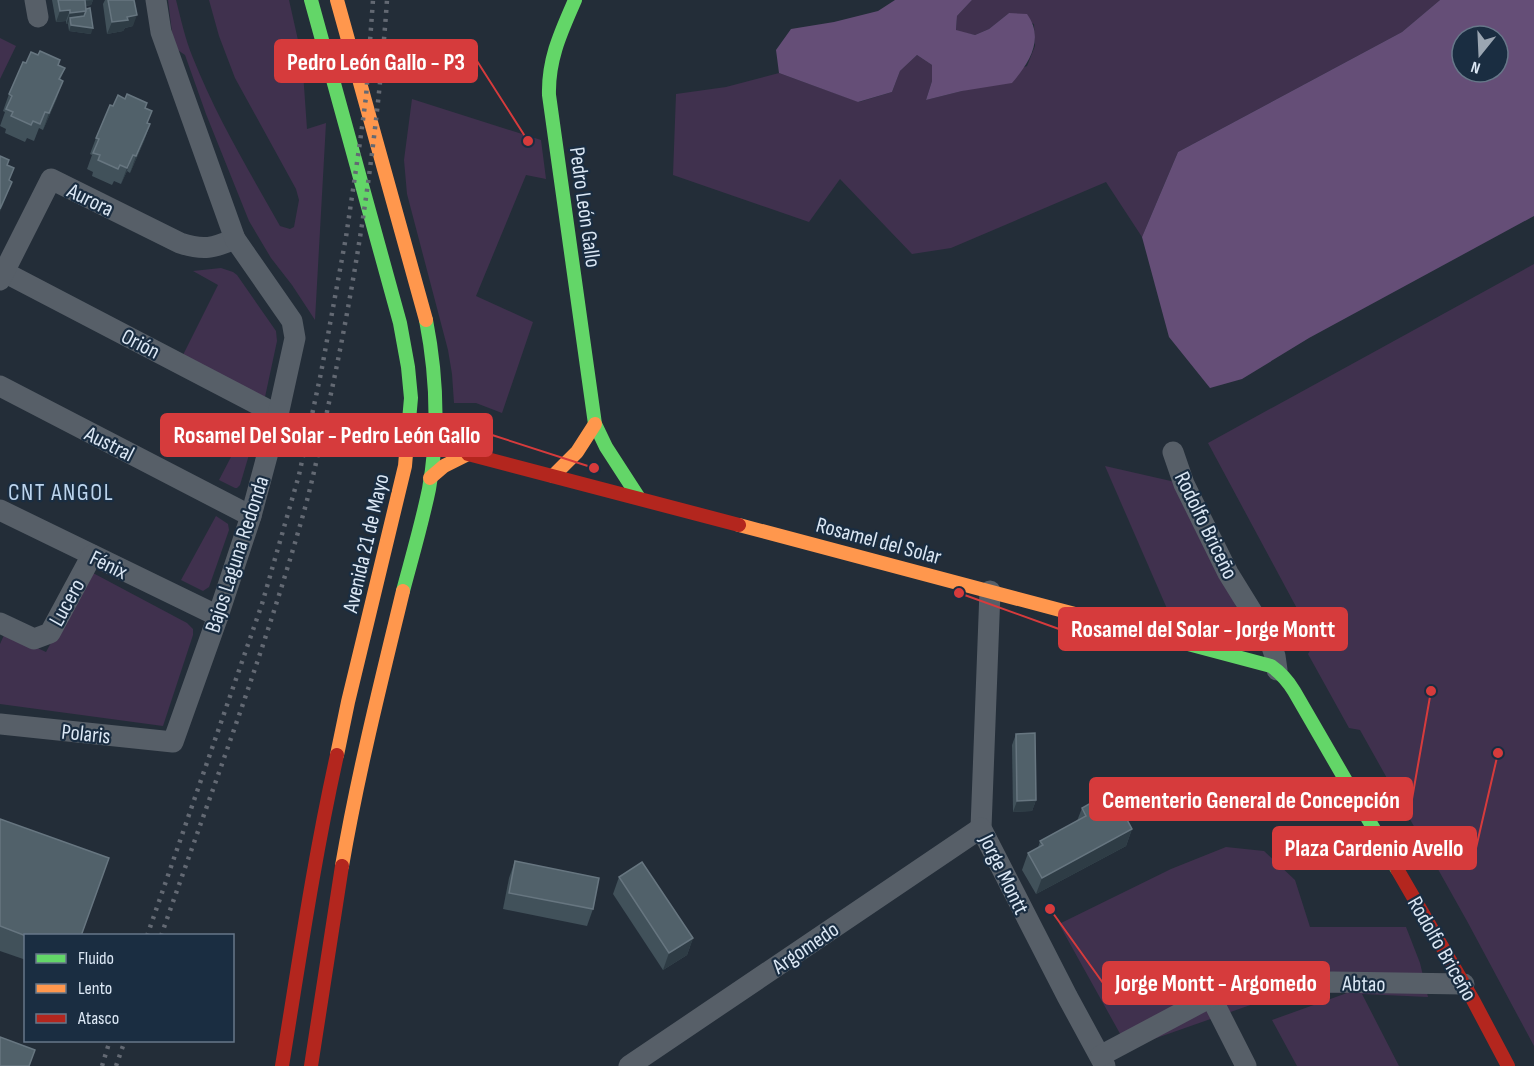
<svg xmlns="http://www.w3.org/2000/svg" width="1534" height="1066" viewBox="0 0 1534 1066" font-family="'Sofia Sans Condensed',sans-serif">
<rect width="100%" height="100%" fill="#232d38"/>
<g fill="#40314e">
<path d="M168 0H176C181 19 185 39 193 58 216 116 249 171 280 226L290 229 294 227 299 200 296 189 235 78 219 36 209 0H289L302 58 307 129 326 123 315 320 292 285 271 258 249 221 206 114 185 55 169 44 173 40Z"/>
<polygon points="972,0 1440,0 1402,32 1178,152 1142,237 1106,182 951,248 912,254 840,179 809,222 673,175 676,94 726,87 779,73 859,102 892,92 900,71 917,55 932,65 932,81 926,100 962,91 1027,66 1035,46 1034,24 1009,13 989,29 975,35 956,31 957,16"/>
<polygon points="0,38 16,46 0,79"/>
<polygon points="412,99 541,140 546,179 526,175 476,296 533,322 502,413 476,403 454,403 452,374 448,350 407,194 404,160"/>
<polygon points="1534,264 1534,1046 1467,921 1360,730 1349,728 1308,654 1315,642 1208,443"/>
<polygon points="221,268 233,272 237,275 276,331 277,341 265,397 182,357 218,285 193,271"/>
<polygon points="255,411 259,416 259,421 240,485 237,488 235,488 219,480"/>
<polygon points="1105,466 1184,484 1228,573 1245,645 1175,627"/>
<polygon points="216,516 228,524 229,530 209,587 203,591 181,580"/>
<polygon points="93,573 187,623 193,629 193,635 163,726 0,704 0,644 5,633 46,652 88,575"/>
<polygon points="1226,847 1264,851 1295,880 1310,927 1406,927 1420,963 1428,997 1362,994 1399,1066 1297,1066 1272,1020 1347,993 1325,992 1259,1002 1128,1048 1059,924 1171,869"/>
</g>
<g fill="#654e77" fill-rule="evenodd">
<path d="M895 0H972L957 16 956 30 975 35 989 29 1009 13 1027 14C1045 39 1029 63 1012 83L962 91 926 100 932 81V65L917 55 900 71 892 92 858 102 779 73 776 50 791 29 834 22 878 11Z"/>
<path d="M1440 0H1534V216L1309 338 1242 379 1210 388 1169 337 1142 237 1178 152 1402 32ZM1462 36H1498V72H1462Z"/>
</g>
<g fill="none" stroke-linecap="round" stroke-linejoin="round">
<g stroke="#575f68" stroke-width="21">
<polyline points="35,0 38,17"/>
<polyline points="4,272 278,415"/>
<path d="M0 280 51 179 180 243C204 251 213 248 235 239"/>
<polyline points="0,386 251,516"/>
<polyline points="1173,452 1184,484 1228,573 1270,641 1275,656 1277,670"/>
<polyline points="0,510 218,616"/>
<polyline points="990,591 981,828 1067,996 1105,1066"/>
<polyline points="0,623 34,639 50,633 92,555"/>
<polyline points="0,724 173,742 218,616 251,516 278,415 295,338 292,321 235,239 161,32 156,0"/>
<polyline points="1211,997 1246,1066"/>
<polyline points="1100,1056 1211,997 1270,983 1333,982 1464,984"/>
<polyline points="629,1066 981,828"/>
</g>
<g stroke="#63d668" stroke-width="14">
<polyline points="311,0 400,323 408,367 411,398 406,454"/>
<path d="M575 0C561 32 548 59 549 95L595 424 606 447 639 498"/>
<path d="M403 591C412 557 422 523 429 489 439 433 437 376 426 320"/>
<path d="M1075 614 1271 666C1281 673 1288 681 1294 691L1397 869"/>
</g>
<g stroke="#ff974d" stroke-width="14">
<polyline points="337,0 426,320"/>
<polyline points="553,476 577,452 595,424"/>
<polyline points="430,478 444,466 468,454"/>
<polyline points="739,525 1075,614"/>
<polyline points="337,755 348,702 405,466 406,454"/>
<path d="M342 866C358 773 381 682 403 591"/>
</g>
<g stroke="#b3261e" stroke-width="14">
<polyline points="468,454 739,525"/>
<polyline points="1397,869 1473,1000 1508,1066"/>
<path d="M282 1066C299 962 314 858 337 755"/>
<polyline points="311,1066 342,866"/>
</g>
<g stroke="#636973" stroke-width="4.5" stroke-dasharray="3 6" stroke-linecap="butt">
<polyline points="147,936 262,604 299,475 321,373 346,237 360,142 366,97 373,0"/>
<path d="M161 936C209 798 261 662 301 522 314 478 322 433 332 389 359 261 378 131 387 0"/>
<polyline points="102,1066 110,1040"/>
<polyline points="116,1066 125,1040"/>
</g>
</g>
<g fill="#41515a">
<polygon points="52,0 93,0 91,5 86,6 91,34 69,31 68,24 66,24 66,21 56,22"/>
<polygon points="105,0 134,0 133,26 125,28 123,31 107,34 103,4"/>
<polygon points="26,63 58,65 65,68 60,80 57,98 43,130 39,128 34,141 27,138 25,142 5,133 6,129 0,126 5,112 3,111 9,94"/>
<polygon points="113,106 145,108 147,123 150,124 144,141 130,173 127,171 121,184 114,181 112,185 92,176 93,172 87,169 92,155 90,154 96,138"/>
<polygon points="1016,734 1036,800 1032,811 1013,812 1012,745"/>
<polygon points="1082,808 1105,812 1132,829 1126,846 1036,894 1022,870 1028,853 1038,848 1040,841 1077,821"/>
<polygon points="0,819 26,936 26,960 0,951"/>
<polygon points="515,861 593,909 587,926 503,909 509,878"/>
<polygon points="619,877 693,938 687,955 663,970 613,894"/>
</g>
<g fill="#2e3c45">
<polygon points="93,0 91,5 80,7 82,1"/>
<polygon points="70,10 66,21 56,22 60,11"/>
<polygon points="86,11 82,22 70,18 68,24 66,24 70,13"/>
<polygon points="137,15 133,26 125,28 123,31 107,34 112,22 127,17"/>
<polygon points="71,25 93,28 91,34 69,31"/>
<polygon points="63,81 57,98 43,130 49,113"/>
<polygon points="150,124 144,141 130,173 136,156"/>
<polygon points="133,155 127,171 121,184 127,168"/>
<polygon points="12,182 6,198 0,212 0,209"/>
<polygon points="1036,800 1032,811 1013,812 1017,801"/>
<polygon points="1132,829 1126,846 1036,894 1042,878"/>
<polygon points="693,938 687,955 663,970 669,953"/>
</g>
<g fill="#51616a" stroke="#677680" stroke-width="1.5">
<polygon points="58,0 85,0 86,11 70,13 70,10 60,11"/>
<polygon points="108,0 134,0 137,15 127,17 128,20 112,22"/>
<polygon points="90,8 93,28 71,25 70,18 84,16 86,11 86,9"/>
<polygon points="40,51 60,60 58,65 65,68 59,79 63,81 49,113 45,112 40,124 33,121 31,125 11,116 13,112 6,109 12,96 9,94 23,62 26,63 31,52 38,55"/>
<polygon points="127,94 147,103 145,108 152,111 147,123 150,124 136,156 133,155 127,168 120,165 118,169 98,160 100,155 93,153 99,139 96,138 110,105 113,106 118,95 125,99"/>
<polygon points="0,156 9,160 7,165 14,168 9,180 12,182 0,209"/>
<polygon points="1035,733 1036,800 1017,801 1016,734"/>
<polygon points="1098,799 1105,812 1119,805 1132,829 1042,878 1028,853 1043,845 1040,841 1086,816 1082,808"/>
<polygon points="0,819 109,858 81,936 26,936 0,926"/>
<polygon points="515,861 599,878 593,909 509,893"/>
<polygon points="642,862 693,938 669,953 619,877"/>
<polygon points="0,1037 35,1050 29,1066 0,1066"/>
</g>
<g text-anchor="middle" stroke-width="4.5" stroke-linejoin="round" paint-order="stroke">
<g font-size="22" fill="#dbe7f4" stroke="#1a2d41">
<text transform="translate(91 199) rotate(26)" y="8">Aurora</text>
<text transform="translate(586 207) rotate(82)" y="8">Pedro León Gallo</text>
<text transform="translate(141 343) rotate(27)" y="8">Orión</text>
<text transform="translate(110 443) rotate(27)" y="8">Austral</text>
<text transform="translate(1207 525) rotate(64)" y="8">Rodolfo Briceño</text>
<text transform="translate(879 540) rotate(15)" y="8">Rosamel del Solar</text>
<text transform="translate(365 543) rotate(-77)" y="8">Avenida 21 de Mayo</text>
<text transform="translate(236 554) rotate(-72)" y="8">Bajos Laguna Redonda</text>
<text transform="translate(109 564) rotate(26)" y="8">Fénix</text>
<text transform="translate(66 602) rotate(-61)" y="8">Lucero</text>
<text transform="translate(86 733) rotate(6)" y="8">Polaris</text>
<text transform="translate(1005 874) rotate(64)" y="8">Jorge Montt</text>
<text transform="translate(805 947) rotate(-34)" y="8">Argomedo</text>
<text transform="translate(1443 948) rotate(60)" y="8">Rodolfo Briceño</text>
<text transform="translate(1364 983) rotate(1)" y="8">Abtao</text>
</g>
<g font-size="24" letter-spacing="1.5" fill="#bcd4ed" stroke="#1a2d41">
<text x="61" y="500">CNT ANGOL</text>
</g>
</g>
<path fill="none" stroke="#d63b3c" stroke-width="2" d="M528 141L477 61M594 468L492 435M959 593L1059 629M1431 691L1412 799M1498 753L1476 848M1050 909L1103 983"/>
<g fill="#d63b3c" stroke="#1a2d41" stroke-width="2">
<circle cx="528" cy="141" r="6"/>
<circle cx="594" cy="468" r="6"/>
<circle cx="959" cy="593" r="6"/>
<circle cx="1431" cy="691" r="6"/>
<circle cx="1498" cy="753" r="6"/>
<circle cx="1050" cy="909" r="6"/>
</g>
<g fill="#d63b3c" stroke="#d63b3c" stroke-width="2">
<rect x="275" y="40" width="202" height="42" rx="6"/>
<rect x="161" y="414" width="331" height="42" rx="6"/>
<rect x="1059" y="608" width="288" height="42" rx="6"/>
<rect x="1090" y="778" width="322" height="42" rx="6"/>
<rect x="1273" y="827" width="203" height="42" rx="6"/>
<rect x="1103" y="962" width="226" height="42" rx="6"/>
</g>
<g font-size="24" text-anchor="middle" font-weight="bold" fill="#fff">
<text x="376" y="70">Pedro León Gallo - P3</text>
<text x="327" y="443">Rosamel Del Solar - Pedro León Gallo</text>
<text x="1203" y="637">Rosamel del Solar - Jorge Montt</text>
<text x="1251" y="808">Cementerio General de Concepción</text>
<text x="1374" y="856">Plaza Cardenio Avello</text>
<text x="1216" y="991">Jorge Montt - Argomedo</text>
</g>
<rect x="24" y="934" width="210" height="108" fill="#1a2d41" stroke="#677789" stroke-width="1.5"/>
<rect x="36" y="954" width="30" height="9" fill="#63d668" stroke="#677789" stroke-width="1.5"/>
<text x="78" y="964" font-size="18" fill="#dbe7f4">Fluido</text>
<rect x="36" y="984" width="30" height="9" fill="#ff974d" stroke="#677789" stroke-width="1.5"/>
<text x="78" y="994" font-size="18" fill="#dbe7f4">Lento</text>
<rect x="36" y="1014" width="30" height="9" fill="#b3261e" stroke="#677789" stroke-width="1.5"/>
<text x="78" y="1024" font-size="18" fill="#dbe7f4">Atasco</text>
<g transform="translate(1480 54) rotate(198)"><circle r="28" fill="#1a2d41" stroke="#677789" stroke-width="1.5"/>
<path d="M0-4.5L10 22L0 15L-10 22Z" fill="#9ba6b2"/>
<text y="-9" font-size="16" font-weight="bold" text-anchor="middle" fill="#dbe7f4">N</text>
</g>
</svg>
